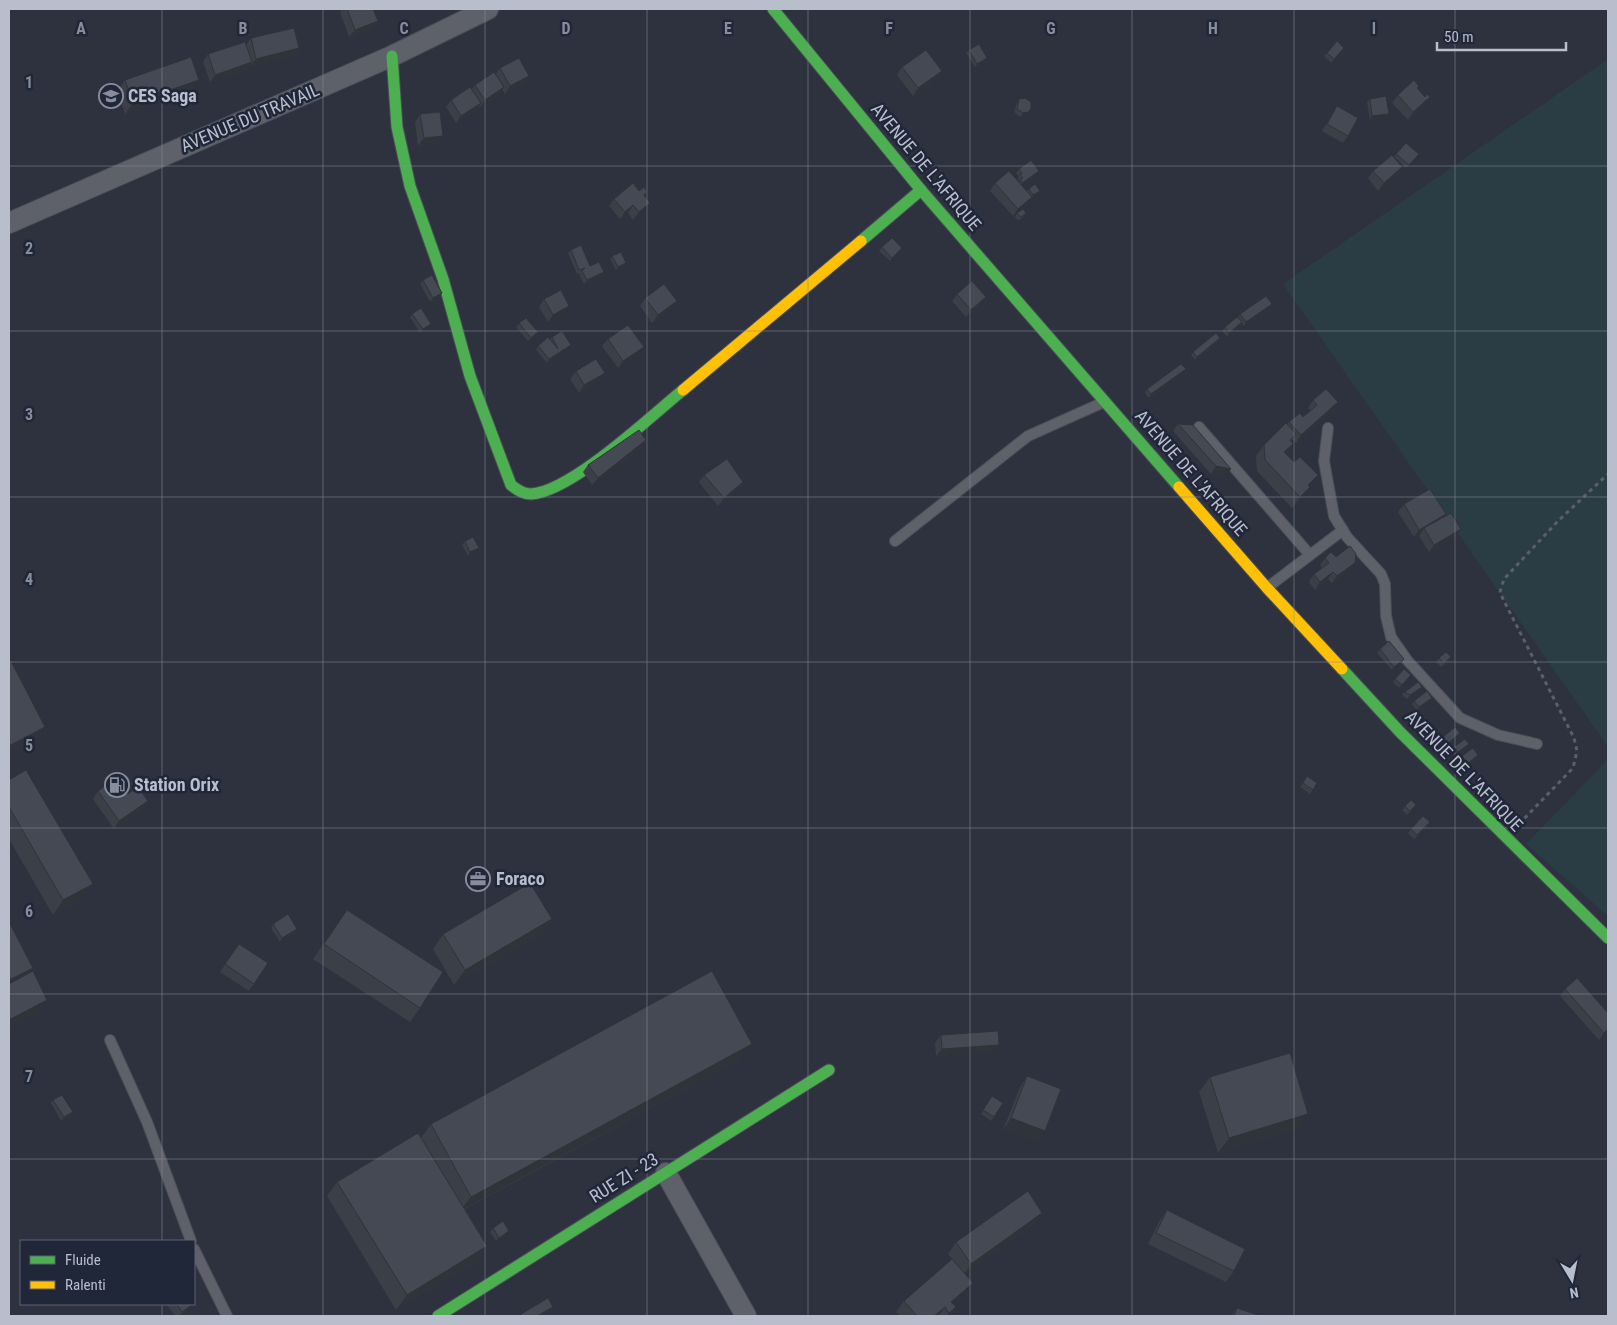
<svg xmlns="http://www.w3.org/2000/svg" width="1617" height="1325" viewBox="0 0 1617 1325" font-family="'Roboto Condensed',sans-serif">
<rect width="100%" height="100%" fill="#2d323e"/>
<g fill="#2a3c44">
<polygon points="1608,59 1608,747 1283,284"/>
<polygon points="1608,759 1608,916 1526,844"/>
</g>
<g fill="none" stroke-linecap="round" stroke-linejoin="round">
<defs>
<g id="lane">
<polyline points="1199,427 1310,555"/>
<polyline points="1328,428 1324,461 1334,516 1347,537 1381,574 1385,584 1386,616 1391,637 1407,660 1460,718 1498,735 1537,744"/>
<polyline points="895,541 1028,436 1104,402"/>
<polyline points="1268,587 1343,530"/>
<polyline points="110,1040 147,1122 191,1241"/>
<polyline points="194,1249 227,1316"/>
</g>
<g id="street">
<polyline points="9,223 392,56 488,9"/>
<polyline points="666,1173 746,1316"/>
</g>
<g id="fast">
<polyline points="773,9 921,190 1179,487"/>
<path d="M392 56 397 127 410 186 443 279 470 376 511 485C517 490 523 494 531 494 571 492 651 416 683 390"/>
<polyline points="861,241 921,190"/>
<polyline points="1342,669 1400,732 1608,938"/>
<polyline points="438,1316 829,1070"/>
</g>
<g id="slow">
<polyline points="683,390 861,241"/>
<polyline points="1179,487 1267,588 1342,669"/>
</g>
</defs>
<use href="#lane" stroke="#4a4e57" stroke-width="12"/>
<use href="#street" stroke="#4a4e57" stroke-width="22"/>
<use href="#fast" stroke="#4a4e57" stroke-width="13"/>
<use href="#slow" stroke="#4a4e57" stroke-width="13"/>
<polyline stroke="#5b6067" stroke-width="3" stroke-dasharray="4 4" stroke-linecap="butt" points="1519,824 1573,768 1577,751 1574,738 1503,599 1500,592 1504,579 1558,521 1608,474"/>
<use href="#lane" stroke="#5e616a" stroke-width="10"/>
<use href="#street" stroke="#5e616a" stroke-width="20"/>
<use href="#fast" stroke="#4caf50" stroke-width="11"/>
<use href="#slow" stroke="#ffc107" stroke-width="11"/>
</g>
<g fill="#3b3f47">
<polygon points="342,9 373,9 378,21 373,29 349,37 340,12"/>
<polygon points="251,38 299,48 294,56 250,66 250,65 247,70 210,82 203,62 208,54 246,45"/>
<polygon points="1344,48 1331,63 1324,56 1327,53"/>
<polygon points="969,50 987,58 985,61 975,67 966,53"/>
<polygon points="902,67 937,78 913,96 897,75"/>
<polygon points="500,68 529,76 524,84 505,94 502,89 499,94 480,107 479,106 476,110 456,123 446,107 451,100 472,89 475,85 496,74"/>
<polygon points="125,80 199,80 191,91 125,114 117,92"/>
<polygon points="1419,86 1418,88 1425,104 1408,120 1392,103 1398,95"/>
<polygon points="1019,99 1031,109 1025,116 1020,117 1014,112 1017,103"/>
<polygon points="1370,99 1389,114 1386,118 1370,120 1367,102"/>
<polygon points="1337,106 1348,136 1343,143 1322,131"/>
<polygon points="420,114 443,136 438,143 418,146 415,122"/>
<polygon points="1396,154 1419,154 1406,168 1394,157"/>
<polygon points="1402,167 1397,175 1378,191 1368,178 1373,171"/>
<polygon points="1019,169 1036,175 1022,185 1027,191 1029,189 1040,191 1037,195 1031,199 1030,198 1026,204 1013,216 990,191 995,183 1019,182 1020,181 1017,179 1019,177 1016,173"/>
<polygon points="639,191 647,192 644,196 644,210 633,220 628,213 620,219 609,206 614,199"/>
<polygon points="1017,213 1026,213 1023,217 1018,221 1015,217"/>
<polygon points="882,247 902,248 890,261 879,251"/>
<polygon points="571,250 590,266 604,272 601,276 584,284 579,274 580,273 577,274 568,253"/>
<polygon points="612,256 626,263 624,266 616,270 610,259"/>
<polygon points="423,280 442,293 439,297 430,302 420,284"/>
<polygon points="957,294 981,305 966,317 952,301"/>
<polygon points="645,298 671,309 652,323 640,306"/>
<polygon points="544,299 569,306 564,313 548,322 539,307"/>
<polygon points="1272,304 1269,307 1244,326 1242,323 1239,326 1227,337 1222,331 1225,327 1238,318 1240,314"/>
<polygon points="412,314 431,324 429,327 420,333 410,317"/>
<polygon points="519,323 535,335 528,341 516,327"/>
<polygon points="552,337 568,348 547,363 536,350 538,346 550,340"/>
<polygon points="608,339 638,354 618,368 602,346"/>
<polygon points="1218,342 1195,360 1191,355 1193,352"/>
<polygon points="576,371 600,380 579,393 570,379"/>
<polygon points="1183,373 1149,398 1145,393 1147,389"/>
<polygon points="1313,400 1333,410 1296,443 1292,439 1291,441 1293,444 1286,454 1310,487 1302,498 1292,508 1257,471 1256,456 1264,445 1289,422 1303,417 1311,411 1308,408"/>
<polygon points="1178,424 1226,476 1211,474 1173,431"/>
<polygon points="646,440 641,448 592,485 583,472 588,465"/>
<polygon points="704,475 743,482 737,490 718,506 699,482"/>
<polygon points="1404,504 1444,517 1456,537 1429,552 1419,536 1421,533 1414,537 1398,512"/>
<polygon points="465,541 476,551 468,556 462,545"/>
<polygon points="1336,557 1350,570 1332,583 1328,579 1315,590 1309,582 1314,574 1322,568 1320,565 1325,558"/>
<polygon points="1380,649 1401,663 1392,670 1377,653"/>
<polygon points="1451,657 1448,661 1441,667 1436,662 1439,658"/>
<polygon points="1408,678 1399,688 1393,682 1395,679"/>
<polygon points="1422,687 1419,690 1407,699 1402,695 1405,692"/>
<polygon points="1432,698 1429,702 1417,711 1412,704 1414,701"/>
<polygon points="1457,737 1444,748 1439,743 1441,739"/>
<polygon points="1469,744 1466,748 1455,756 1451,751 1454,747"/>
<polygon points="1478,755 1476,759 1465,767 1460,760 1462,756"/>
<polygon points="1307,776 1317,783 1310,794 1300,787"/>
<polygon points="9,780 82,898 53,915 9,839"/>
<polygon points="98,791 128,794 143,809 114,829 93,799"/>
<polygon points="1416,805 1407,815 1402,810 1405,806"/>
<polygon points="1427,826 1414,839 1408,833 1411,829"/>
<polygon points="347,910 420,1008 410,1022 313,959"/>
<polygon points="552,919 541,934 454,985 433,949 443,934"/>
<polygon points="273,924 295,933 280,942 271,928"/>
<polygon points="239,944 254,984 249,991 220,972"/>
<polygon points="1565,989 1608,1032 1599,1040 1560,996"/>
<polygon points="941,1035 994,1052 936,1056 935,1043"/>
<polygon points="741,1059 465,1209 487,1246 477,1261 396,1310 327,1196 337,1182 421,1138 431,1124"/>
<polygon points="1027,1076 1045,1131 1037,1142 1003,1130 1020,1087"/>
<polygon points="1210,1077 1298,1129 1218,1153 1199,1092"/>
<polygon points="992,1096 994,1117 991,1121 981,1114"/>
<polygon points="53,1100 70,1116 61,1121 51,1103"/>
<polygon points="1167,1210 1234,1271 1226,1282 1148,1244 1159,1222"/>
<polygon points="1042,1213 1034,1224 965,1274 973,1283 965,1294 953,1304 956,1307 949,1316 900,1316 896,1312 904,1301 953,1260 948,1254 956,1242"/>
<polygon points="493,1228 506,1235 496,1241 490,1232"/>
<polygon points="166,1304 191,1304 186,1313 182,1316 175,1316"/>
<polygon points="1237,1308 1261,1316 1231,1316"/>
</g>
<g fill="#30333a">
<polygon points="378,21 373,29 349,37 355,30"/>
<polygon points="299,48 294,56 250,66 256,59"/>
<polygon points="987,58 985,61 975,67 977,64"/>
<polygon points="252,62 247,70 210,82 215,75"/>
<polygon points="942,71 937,78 913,96 918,88"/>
<polygon points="529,76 524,84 505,94 510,86"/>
<polygon points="199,80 191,91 125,114 133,103"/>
<polygon points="504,87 499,94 480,107 485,100"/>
<polygon points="1430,97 1425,104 1408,120 1413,112"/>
<polygon points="481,103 476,110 456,123 461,116"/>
<polygon points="1031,109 1025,116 1020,117 1023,113"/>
<polygon points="1389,114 1386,118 1370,120 1372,116"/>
<polygon points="443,136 438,143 418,146 424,138"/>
<polygon points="1402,167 1397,175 1378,191 1384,183"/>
<polygon points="1039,171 1036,175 1020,187 1022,183"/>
<polygon points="1040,191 1037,195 1031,199 1033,195"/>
<polygon points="1032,197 1026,204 1013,216 1018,209"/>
<polygon points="650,203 644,210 633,220 639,212"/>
<polygon points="633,205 628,213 620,219 625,212"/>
<polygon points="626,263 624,266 616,270 618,267"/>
<polygon points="604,272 601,276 584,284 587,280"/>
<polygon points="442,293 439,297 430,302 433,298"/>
<polygon points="986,297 981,305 966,317 971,310"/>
<polygon points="677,301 671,309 652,323 658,315"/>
<polygon points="1272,304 1269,307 1244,326 1246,322"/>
<polygon points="569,306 564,313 548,322 553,315"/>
<polygon points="1242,322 1239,326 1227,337 1229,333"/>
<polygon points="431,324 429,327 420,333 423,329"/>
<polygon points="1220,338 1218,342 1195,360 1197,357"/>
<polygon points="571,345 568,348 547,363 549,359"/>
<polygon points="644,347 638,354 618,368 623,361"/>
<polygon points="1186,369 1183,373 1149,398 1151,394"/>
<polygon points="605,373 600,380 579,393 584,385"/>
<polygon points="1338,402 1333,410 1296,443 1301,435"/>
<polygon points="646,440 641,448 592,485 598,478"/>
<polygon points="1293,444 1285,455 1284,452"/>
<polygon points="1216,466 1231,469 1226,476 1211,474"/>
<polygon points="1318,475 1310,486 1308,485"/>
<polygon points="743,482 737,490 718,506 724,498"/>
<polygon points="1310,487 1302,498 1292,508 1300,497"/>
<polygon points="1446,514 1440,522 1424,528 1421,533 1414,537 1419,530"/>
<polygon points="1461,529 1456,537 1429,552 1434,545"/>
<polygon points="479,548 476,551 468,556 470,552"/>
<polygon points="1355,563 1350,570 1332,583 1337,576"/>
<polygon points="1333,572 1328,579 1315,590 1320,582"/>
<polygon points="1404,659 1401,663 1392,670 1394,667"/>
<polygon points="1422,687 1419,690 1407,699 1410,695"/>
<polygon points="1432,698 1429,702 1417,711 1419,707"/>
<polygon points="45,727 35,742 9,755 9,746"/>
<polygon points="1460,733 1457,737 1444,748 1446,745"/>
<polygon points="1469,744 1466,748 1455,756 1458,752"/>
<polygon points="1478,755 1476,759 1465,767 1468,763"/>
<polygon points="148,801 143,809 114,829 119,821"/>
<polygon points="93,884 82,898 53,915 63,900"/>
<polygon points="552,919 541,934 454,985 465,970"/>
<polygon points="297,929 295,933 280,942 282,938"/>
<polygon points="33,968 22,983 9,990 9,980"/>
<polygon points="47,1000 37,1014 9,1029 9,1020"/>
<polygon points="1608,1029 1608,1032 1599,1040 1604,1033"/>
<polygon points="752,1044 741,1059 460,1211 471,1197"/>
<polygon points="999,1045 994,1052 936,1056 942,1049"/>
<polygon points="73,1112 70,1116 61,1121 64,1117"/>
<polygon points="1308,1114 1298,1129 1218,1153 1229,1138"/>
<polygon points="1011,1118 1045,1131 1037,1142 1003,1130"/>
<polygon points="1042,1213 1034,1224 964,1275 971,1264"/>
<polygon points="509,1231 506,1235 496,1241 499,1238"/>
<polygon points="487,1246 477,1261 396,1310 407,1295"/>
<polygon points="973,1283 965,1294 947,1310 951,1302"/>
<polygon points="192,1305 186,1313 182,1316 179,1316 182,1312"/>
<polygon points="553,1307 548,1315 545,1316 537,1316"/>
<polygon points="945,1307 938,1316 934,1316"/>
<polygon points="956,1307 949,1316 947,1316 949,1313"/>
</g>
<g fill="#454953" stroke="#30333a">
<polygon points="347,9 373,9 378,21 355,30"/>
<polygon points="294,28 299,48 256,59 251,38"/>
<polygon points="1337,41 1344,48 1334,59 1327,53"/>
<polygon points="245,42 252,62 215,75 208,54"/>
<polygon points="979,44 987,58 977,64 969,50"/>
<polygon points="926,50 942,71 918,88 902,67"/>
<polygon points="191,57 199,80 133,103 125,80"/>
<polygon points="519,58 529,76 510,86 500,68"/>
<polygon points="494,72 504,87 485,100 475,85"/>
<polygon points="1414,80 1419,86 1417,88 1425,97 1427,94 1430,97 1413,112 1398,95"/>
<polygon points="470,87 481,103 461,116 451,100"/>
<polygon points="1386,96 1389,114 1372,116 1370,99"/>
<polygon points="1025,98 1031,102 1031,109 1028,112 1023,113 1017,109 1019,99"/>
<polygon points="1337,106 1358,118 1348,136 1327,124"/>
<polygon points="440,112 443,136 424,138 420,114"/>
<polygon points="1406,143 1419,154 1409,165 1396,154"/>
<polygon points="1392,155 1402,167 1384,183 1373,171"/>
<polygon points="1031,160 1039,171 1022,183 1020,180 1023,178 1020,175 1022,174 1019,169"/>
<polygon points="1009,171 1032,197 1018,209 995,183"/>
<polygon points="633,183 639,191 644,187 647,192 644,195 650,203 639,212 633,205 625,212 614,199"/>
<polygon points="1035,184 1040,191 1033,195 1029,189"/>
<polygon points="1023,209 1026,213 1021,217 1017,213"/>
<polygon points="892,238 902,248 892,258 882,247"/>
<polygon points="581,245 590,266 599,262 604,272 587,280 582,271 585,268 579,270 571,250"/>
<polygon points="621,252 626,263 618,267 612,256"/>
<polygon points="432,275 442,293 433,298 423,280"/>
<polygon points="972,281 986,297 971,310 957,294"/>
<polygon points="664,284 677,301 658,315 645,298"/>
<polygon points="561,290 569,306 553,315 544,299"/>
<polygon points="1266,296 1272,304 1246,322 1240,314"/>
<polygon points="421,308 431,324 423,329 412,314"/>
<polygon points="1237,317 1242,322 1229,333 1225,327"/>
<polygon points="526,318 538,332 531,338 519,323"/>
<polygon points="628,325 644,347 623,361 608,339"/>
<polygon points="562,331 571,345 549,359 538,346 548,337 558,349 552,337"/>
<polygon points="1216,333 1220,338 1197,357 1193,352"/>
<polygon points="596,359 605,373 584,385 576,371"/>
<polygon points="1181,364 1186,369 1151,394 1147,389"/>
<polygon points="1326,389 1338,402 1301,435 1289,422 1300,413 1303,417 1317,405 1313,400"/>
<polygon points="1286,423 1296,434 1290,440 1293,444 1284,452 1294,462 1300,457 1318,475 1308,485 1310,487 1300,497 1265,460 1264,445"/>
<polygon points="1178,424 1193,425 1231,469 1216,466"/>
<polygon points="639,430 646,440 598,478 588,465"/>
<polygon points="727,459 743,482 724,498 704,475"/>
<polygon points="1430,489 1446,514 1419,530 1404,504"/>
<polygon points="1451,513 1461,529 1434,545 1424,528"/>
<polygon points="473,537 479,548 470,552 465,541"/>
<polygon points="1350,546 1356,554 1355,563 1337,576 1333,572 1320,582 1314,574 1329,563 1325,558 1331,552 1336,557"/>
<polygon points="1389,641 1404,659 1394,667 1380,649"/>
<polygon points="1446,652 1451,657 1444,663 1439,658"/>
<polygon points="10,659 45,727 9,746 9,660"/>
<polygon points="1404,669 1411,675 1402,685 1395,679"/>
<polygon points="1418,682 1422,687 1410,695 1405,692"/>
<polygon points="1427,691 1432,698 1419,707 1414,701"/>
<polygon points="1455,727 1460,733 1446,745 1441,739"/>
<polygon points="1465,739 1469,744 1458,752 1454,747"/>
<polygon points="1473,748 1478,755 1468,763 1462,756"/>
<polygon points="26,770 93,884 63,900 9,807 9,780"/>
<polygon points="1307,776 1317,783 1313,790 1303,783"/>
<polygon points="116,778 128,794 138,787 148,801 119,821 98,791"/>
<polygon points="1411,800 1416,805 1410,811 1405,806"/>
<polygon points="1423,816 1430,822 1417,835 1411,829"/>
<polygon points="530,883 552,919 465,970 443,934"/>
<polygon points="347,910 443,972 420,1008 324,944"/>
<polygon points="288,914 297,929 282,938 273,924"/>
<polygon points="9,922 33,968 9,980"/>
<polygon points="239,944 268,963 254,984 225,964"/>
<polygon points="33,971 47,1000 9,1020 9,984"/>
<polygon points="712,971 752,1044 471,1197 431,1124"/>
<polygon points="1577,978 1608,1013 1608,1029 1604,1033 1565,989"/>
<polygon points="998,1031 999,1045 942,1049 941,1035"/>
<polygon points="1290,1053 1308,1114 1229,1138 1210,1077"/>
<polygon points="1027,1076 1061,1089 1045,1131 1011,1118"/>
<polygon points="62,1095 73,1112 64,1117 53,1100"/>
<polygon points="992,1096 1003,1103 994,1117 983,1110"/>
<polygon points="418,1133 487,1246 407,1295 337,1182"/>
<polygon points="1028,1191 1042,1213 971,1264 956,1242"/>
<polygon points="1167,1210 1245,1249 1234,1271 1156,1233"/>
<polygon points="503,1221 509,1231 499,1238 493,1228"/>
<polygon points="952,1259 973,1283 951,1302 956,1307 949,1313 945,1307 934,1316 917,1316 904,1301"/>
<polygon points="548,1298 553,1307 537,1316 518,1316"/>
<polygon points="177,1304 191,1304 192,1305 182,1312"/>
<polygon points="1237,1308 1261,1316 1234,1316"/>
</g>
<path fill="none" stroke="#888d9b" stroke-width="1" stroke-opacity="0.55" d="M162 9V1241M323 9V1316M485 9V1316M647 9V1316M808 9V1316M970 9V1316M1132 9V1316M1294 9V1316M1455 9V1316M9 166H1608M9 331H1608M9 497H1608M9 662H1608M9 828H1608M9 994H1608M9 1159H1608M162 1304V1316"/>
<defs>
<symbol id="school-ring" viewBox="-11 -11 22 22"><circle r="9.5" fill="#202739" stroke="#888d9b" stroke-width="1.5"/><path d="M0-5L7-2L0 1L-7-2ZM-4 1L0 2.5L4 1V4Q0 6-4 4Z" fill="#888d9b"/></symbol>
<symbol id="fuel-ring" viewBox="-11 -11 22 22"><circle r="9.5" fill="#202739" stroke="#888d9b" stroke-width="1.5"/><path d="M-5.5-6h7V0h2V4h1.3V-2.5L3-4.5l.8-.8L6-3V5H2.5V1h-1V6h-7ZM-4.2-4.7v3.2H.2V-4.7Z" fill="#888d9b"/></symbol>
<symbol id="office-ring" viewBox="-11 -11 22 22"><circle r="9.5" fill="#202739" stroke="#888d9b" stroke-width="1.5"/><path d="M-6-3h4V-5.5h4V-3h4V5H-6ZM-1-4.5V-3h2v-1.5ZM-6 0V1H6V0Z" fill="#888d9b"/></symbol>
</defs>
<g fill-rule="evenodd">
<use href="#school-ring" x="97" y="82" width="28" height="28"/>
<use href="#fuel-ring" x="103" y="771" width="28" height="28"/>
<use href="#office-ring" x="464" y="865" width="28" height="28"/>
</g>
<g text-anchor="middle" stroke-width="5" stroke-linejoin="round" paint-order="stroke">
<g font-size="18" font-weight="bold" fill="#b9becd" stroke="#202739" text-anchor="start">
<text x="128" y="102">CES Saga</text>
<text x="134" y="791">Station Orix</text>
<text x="496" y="885">Foraco</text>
</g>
<g font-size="18" fill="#b9becd" stroke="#202739">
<text transform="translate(250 118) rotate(-23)" y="6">AVENUE DU TRAVAIL</text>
<text transform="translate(926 167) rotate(50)" y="6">AVENUE DE L'AFRIQUE</text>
<text transform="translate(1191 473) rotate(49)" y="6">AVENUE DE L'AFRIQUE</text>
<text transform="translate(1464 771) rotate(46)" y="6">AVENUE DE L'AFRIQUE</text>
<text transform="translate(624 1178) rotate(-32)" y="6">RUE ZI - 23</text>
</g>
</g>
<g font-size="16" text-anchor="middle" font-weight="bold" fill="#888d9b" stroke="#202739" stroke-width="5" stroke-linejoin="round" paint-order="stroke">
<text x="81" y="34">A</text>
<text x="243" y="34">B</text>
<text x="404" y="34">C</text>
<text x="566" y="34">D</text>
<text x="728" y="34">E</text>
<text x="889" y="34">F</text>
<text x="1051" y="34">G</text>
<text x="1213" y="34">H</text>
<text x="1374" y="34">I</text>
<text x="29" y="88">1</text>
<text x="29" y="254">2</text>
<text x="29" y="420">3</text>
<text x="29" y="585">4</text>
<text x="29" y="751">5</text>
<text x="29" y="917">6</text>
<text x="29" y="1082">7</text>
</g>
<rect width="1617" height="1325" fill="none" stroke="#b9becd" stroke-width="20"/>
<rect x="20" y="1240" width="175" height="65" fill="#202739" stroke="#5d6374"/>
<rect x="30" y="1256" width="25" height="8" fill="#4caf50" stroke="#5d6374"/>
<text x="65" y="1265" font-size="15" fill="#b9becd">Fluide</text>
<rect x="30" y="1281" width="25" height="8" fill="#ffc107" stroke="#5d6374"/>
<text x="65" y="1290" font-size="15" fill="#b9becd">Ralenti</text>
<g transform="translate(1572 1280) rotate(170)" stroke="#202739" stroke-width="4" paint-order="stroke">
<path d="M0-4L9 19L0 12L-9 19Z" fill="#b9becd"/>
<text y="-8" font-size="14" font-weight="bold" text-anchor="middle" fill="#b9becd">N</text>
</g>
<path d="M1437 42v8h129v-8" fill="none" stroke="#b9becd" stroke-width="2.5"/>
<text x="1444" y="42" font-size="15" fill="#b9becd" stroke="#202739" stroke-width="4" paint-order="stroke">50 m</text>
</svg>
